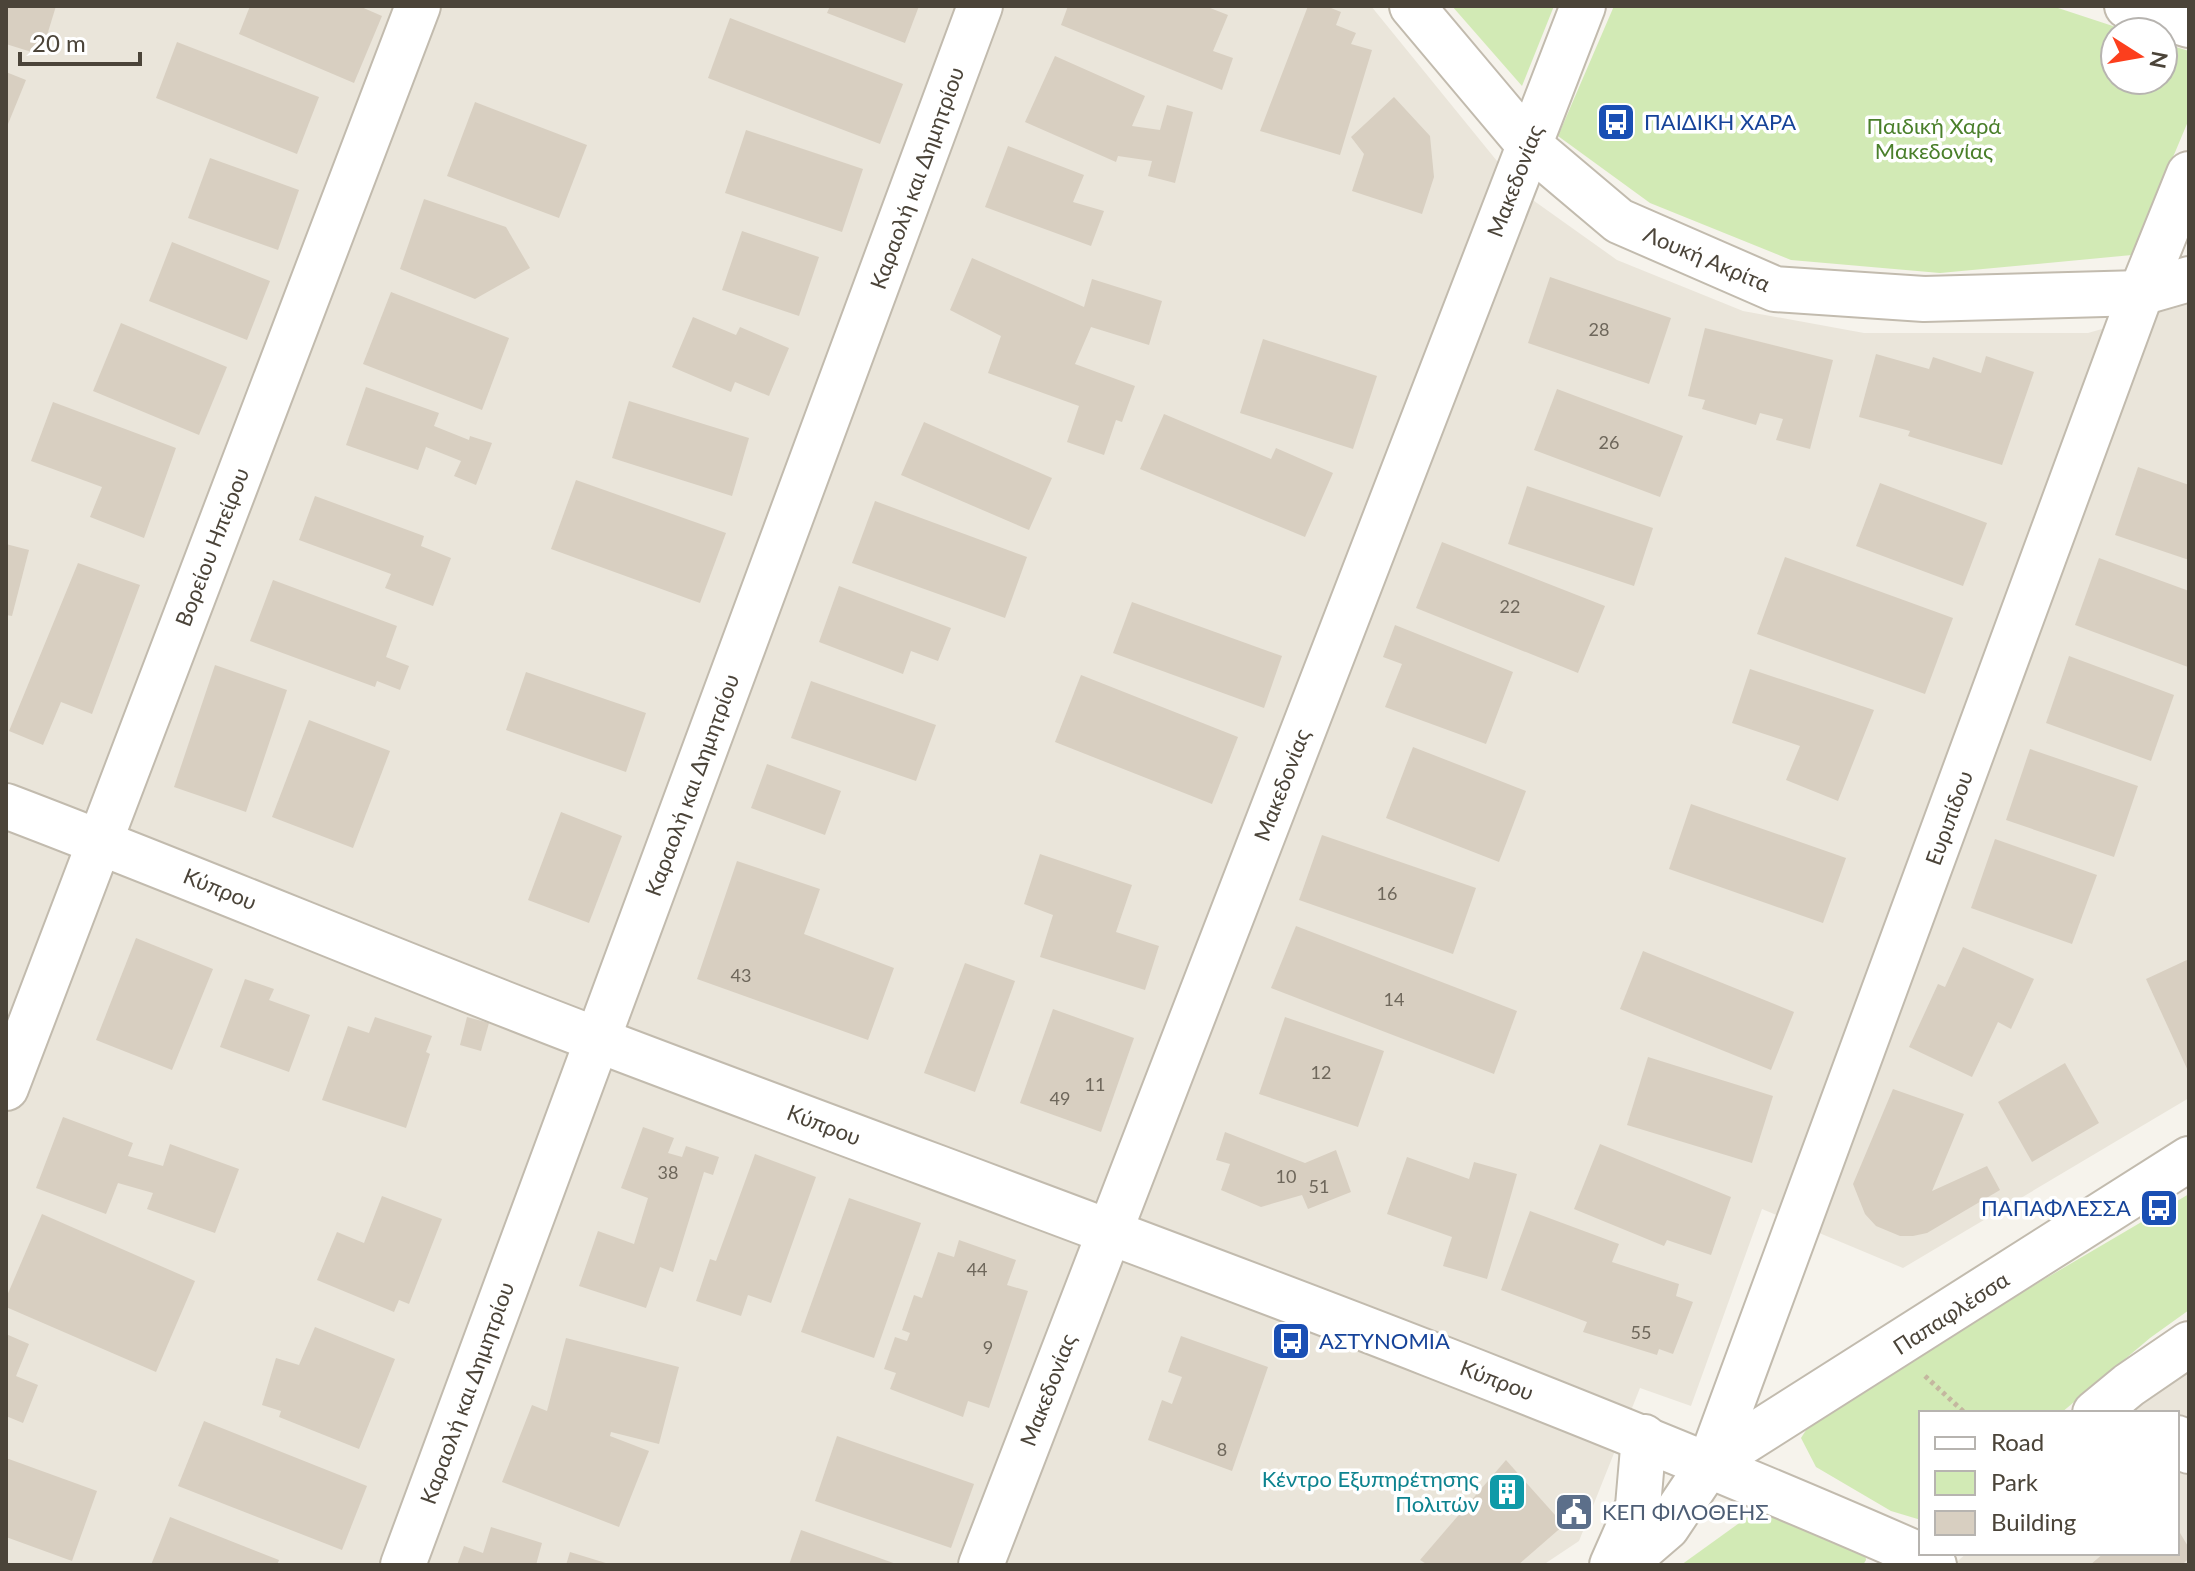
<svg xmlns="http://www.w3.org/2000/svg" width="2195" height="1571" viewBox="0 0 2195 1571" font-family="Lato,sans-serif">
<rect width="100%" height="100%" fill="#f6f3ec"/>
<g fill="#eae5da">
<polygon points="6,6 1371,6 1523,193 1617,260 1743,311 1864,333 2088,333 2189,304 2189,1098 1903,1268 1762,1209 1691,1406 1640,1388 1579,1541 1543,1565 6,1565"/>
<polygon points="2189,1368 2189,1565 1953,1565 1967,1553 2177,1553 2177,1413 2131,1413"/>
</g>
<g fill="#d2eab5">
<polygon points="1452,6 1554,6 1522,86"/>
<polygon points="1614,6 2052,6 2131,32 2115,32 2115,80 2163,80 2163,43 2189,51 2189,119 2132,255 1940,273 1791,260 1650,203 1558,136"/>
<polygon points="2189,1194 2189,1310 2150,1338 2061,1413 1921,1413 1921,1520 1891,1511 1816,1467 1801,1438 1817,1413"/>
<polygon points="1775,1502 1864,1543 1866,1560 1863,1565 1681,1565 1749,1516"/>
</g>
<g fill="#d8cfc1">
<polygon points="6,6 56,6 41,55 6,44"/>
<polygon points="250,6 359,6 382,16 354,83 239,34"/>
<polygon points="830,6 919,6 905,43 827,13"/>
<polygon points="1068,6 1205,6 1228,15 1213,51 1233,58 1222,90 1061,25"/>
<polygon points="1308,6 1326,6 1341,12 1336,25 1356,33 1351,44 1372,50 1340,155 1260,131"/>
<polygon points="730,18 903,84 880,144 708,78"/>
<polygon points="177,42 319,97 297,154 156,98"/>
<polygon points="1055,56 1145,96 1132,126 1160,130 1167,105 1193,112 1175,183 1148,176 1152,161 1118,156 1116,162 1025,122"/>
<polygon points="6,72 26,80 6,129"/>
<polygon points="1394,97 1430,136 1434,177 1422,214 1352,191 1364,154 1351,137"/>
<polygon points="475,102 587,145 559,218 447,176"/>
<polygon points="746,130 863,169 842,232 725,193"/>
<polygon points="1008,146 1084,175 1073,202 1104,211 1091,246 985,207"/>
<polygon points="210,158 299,190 278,250 188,218"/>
<polygon points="424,199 506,227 530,268 475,299 400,269"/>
<polygon points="742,231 819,257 799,316 722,290"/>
<polygon points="172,242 270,281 247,340 149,301"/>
<polygon points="972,258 1084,307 1092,279 1162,301 1149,345 1091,327 1075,364 1135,386 1122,422 1116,420 1104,455 1067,442 1079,406 988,373 1001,336 950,310"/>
<polygon points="1550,277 1671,318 1649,384 1528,343"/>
<polygon points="391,292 509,338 482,410 363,364"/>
<polygon points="693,317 736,335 740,327 789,348 769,396 735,382 731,392 672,367"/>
<polygon points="121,323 227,367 199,435 93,391"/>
<polygon points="1705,328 1833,360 1810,449 1776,440 1783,419 1760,413 1756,425 1702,409 1705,400 1688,396"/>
<polygon points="1263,339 1377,376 1353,449 1240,413"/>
<polygon points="1876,354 1929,369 1933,357 1981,373 1986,356 2034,372 2002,465 1908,436 1910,431 1859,417"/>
<polygon points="366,387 439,413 434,426 469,440 470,436 492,443 476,485 454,476 461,461 426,447 418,470 346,445"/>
<polygon points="1557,389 1683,436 1660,497 1534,450"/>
<polygon points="629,401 749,438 732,496 612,458"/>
<polygon points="53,402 176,448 144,538 90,517 102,487 31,461"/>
<polygon points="1164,414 1271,459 1276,448 1333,473 1305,537 1140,469"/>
<polygon points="924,422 1052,478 1029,530 901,475"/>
<polygon points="2138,467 2189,485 2189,560 2115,535"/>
<polygon points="576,480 726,533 700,603 551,549"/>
<polygon points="1880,483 1987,523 1963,586 1856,546"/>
<polygon points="1527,486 1653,528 1634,586 1508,544"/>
<polygon points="315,496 424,536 421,546 451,558 433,606 385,588 391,574 299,540"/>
<polygon points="875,501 1027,557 1005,618 852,563"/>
<polygon points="1442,542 1605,606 1578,673 1416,608"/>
<polygon points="6,544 29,550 12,616 6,615"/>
<polygon points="1785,557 1953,618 1925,694 1757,634"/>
<polygon points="2099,558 2189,591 2188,667 2075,625"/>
<polygon points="78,563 140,585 92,714 61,702 43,745 9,731"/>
<polygon points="273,580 397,626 386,657 409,666 400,690 377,681 375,687 250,641"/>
<polygon points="839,586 951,628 938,661 911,651 903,674 819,642"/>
<polygon points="1132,602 1282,656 1264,708 1113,653"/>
<polygon points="1395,625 1513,672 1486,744 1385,707 1402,664 1383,657"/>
<polygon points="2069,656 2174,695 2151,761 2046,723"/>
<polygon points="215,665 287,690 246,812 174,787"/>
<polygon points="1750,669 1874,710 1838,801 1786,780 1800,746 1732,723"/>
<polygon points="526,672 646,713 626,772 506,730"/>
<polygon points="1081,675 1238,737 1212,804 1055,742"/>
<polygon points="811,681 936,725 916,781 791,738"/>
<polygon points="309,720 390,751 353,848 272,817"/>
<polygon points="1413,747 1526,791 1499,862 1386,818"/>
<polygon points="2030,749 2138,786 2114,857 2006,820"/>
<polygon points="767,764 841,791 825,835 751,808"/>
<polygon points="1691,804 1846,858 1823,923 1669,869"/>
<polygon points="561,812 622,836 589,923 528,900"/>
<polygon points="1322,835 1476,888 1453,954 1299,900"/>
<polygon points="1995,839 2097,875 2072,944 1971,908"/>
<polygon points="1040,854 1132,885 1116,932 1159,946 1145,990 1040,957 1053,915 1024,904"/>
<polygon points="737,861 820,889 804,934 894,968 868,1040 697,979"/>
<polygon points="1296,926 1517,1011 1494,1074 1271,988"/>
<polygon points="136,938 213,969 172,1070 96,1040"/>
<polygon points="1963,947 2034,979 2011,1029 1998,1022 1972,1077 1909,1047 1938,984 1945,987"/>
<polygon points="1643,951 1794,1012 1771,1070 1620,1009"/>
<polygon points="2189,959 2189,1073 2146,979"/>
<polygon points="965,963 1015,981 975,1092 924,1073"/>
<polygon points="245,979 274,989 269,1000 310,1015 289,1072 220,1047"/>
<polygon points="1053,1009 1134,1038 1101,1132 1020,1103"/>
<polygon points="375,1017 432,1036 426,1052 430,1054 406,1128 322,1100 348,1026 369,1033"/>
<polygon points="467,1017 489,1023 481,1051 460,1045"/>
<polygon points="1285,1017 1384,1051 1358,1127 1259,1094"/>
<polygon points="1648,1057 1773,1096 1752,1163 1627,1125"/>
<polygon points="2065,1063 2099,1123 2032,1162 1998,1102"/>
<polygon points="1893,1089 1964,1114 1932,1191 1987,1166 2000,1190 1927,1233 1913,1236 1900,1236 1876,1226 1865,1214 1853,1184"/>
<polygon points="63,1117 133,1143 128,1156 163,1166 170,1144 239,1169 215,1233 147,1209 153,1193 118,1183 106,1214 36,1188"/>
<polygon points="643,1127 674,1138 668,1153 682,1157 686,1146 719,1157 713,1175 704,1172 673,1272 660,1267 646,1308 579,1286 598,1231 634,1244 648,1198 621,1188"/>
<polygon points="1225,1132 1305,1163 1336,1150 1351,1192 1308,1209 1302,1195 1261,1207 1221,1190 1230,1164 1216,1160"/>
<polygon points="1600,1144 1731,1197 1711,1255 1667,1240 1664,1246 1574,1209"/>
<polygon points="755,1154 816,1177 771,1303 748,1295 741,1316 696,1301 710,1259 716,1261"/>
<polygon points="1407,1157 1469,1179 1474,1162 1517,1174 1487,1279 1443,1266 1452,1237 1387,1214"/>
<polygon points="382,1196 442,1219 409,1304 399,1300 394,1312 317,1280 337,1232 364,1243"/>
<polygon points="849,1198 921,1223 874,1358 801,1332"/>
<polygon points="1530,1211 1619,1244 1612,1262 1679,1284 1676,1296 1693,1302 1673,1354 1659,1349 1657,1355 1583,1332 1587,1322 1501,1290"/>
<polygon points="42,1214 195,1281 156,1372 6,1307 6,1298"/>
<polygon points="959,1240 1016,1260 1007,1285 1028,1291 989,1408 968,1401 963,1417 890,1389 896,1373 884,1369 895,1337 907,1341 910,1333 902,1330 914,1295 922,1298 938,1252 954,1257"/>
<polygon points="315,1327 395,1359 359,1449 279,1417 281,1411 262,1405 276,1358 299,1365"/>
<polygon points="6,1334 29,1344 16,1376 38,1385 23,1423 6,1416"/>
<polygon points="1181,1336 1268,1367 1232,1471 1148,1440 1162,1400 1172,1404 1182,1377 1168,1372"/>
<polygon points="566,1338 679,1367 659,1444 611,1432 610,1436 649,1451 619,1527 502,1482 532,1405 547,1411"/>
<polygon points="204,1421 367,1486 342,1550 178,1486"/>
<polygon points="837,1436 974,1484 951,1548 815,1501"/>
<polygon points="6,1458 97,1491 72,1561 6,1537"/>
<polygon points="1506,1460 1564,1525 1518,1565 1428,1565 1420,1560"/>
<polygon points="170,1517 279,1560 277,1565 151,1565"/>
<polygon points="491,1527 542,1543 536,1565 457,1565 464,1546 483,1553"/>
<polygon points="2177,1528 2189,1548 2189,1558 2182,1565 2090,1565 2104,1553 2177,1553"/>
<polygon points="801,1530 899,1565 789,1565"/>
<polygon points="570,1552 609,1564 609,1565 566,1565"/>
</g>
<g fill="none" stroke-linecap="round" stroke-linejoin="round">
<defs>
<g id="minor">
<polyline points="1412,6 1529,145 1619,221 1775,289 1924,299 2141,293 2189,279"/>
<polyline points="2127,6 2189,25"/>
<path d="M6 806C206 882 403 966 603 1042 1045 1210 1491 1367 1924 1557L1934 1565"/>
<polyline points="6,1088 418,6"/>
<polyline points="2095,1413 2129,1385 2189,1344"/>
<polyline points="2177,1438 2189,1451"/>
<polyline points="1710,1463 2189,1159"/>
<polyline points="403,1565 980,6"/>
<polyline points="981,1565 1583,6"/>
<polyline points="1612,1565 1638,1506 1644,1437"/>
<polyline points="1623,1565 1667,1527 1710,1463 2141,293 2189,174"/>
</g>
</defs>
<use href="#minor" stroke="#c2bbae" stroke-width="48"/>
<polyline stroke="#c4b79f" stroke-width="5" stroke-dasharray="4 4" stroke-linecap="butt" points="1925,1376 1965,1413"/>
<use href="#minor" stroke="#fff" stroke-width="44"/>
</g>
<defs>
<symbol id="bus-square" viewBox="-11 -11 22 22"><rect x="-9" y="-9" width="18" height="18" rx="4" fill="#1a4fb4" stroke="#fff"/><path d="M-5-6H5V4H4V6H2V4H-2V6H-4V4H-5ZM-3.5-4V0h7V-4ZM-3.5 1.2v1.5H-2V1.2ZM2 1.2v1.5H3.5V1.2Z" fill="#fff"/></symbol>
<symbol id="building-square" viewBox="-11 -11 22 22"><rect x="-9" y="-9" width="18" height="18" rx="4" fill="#0f9aa8" stroke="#fff"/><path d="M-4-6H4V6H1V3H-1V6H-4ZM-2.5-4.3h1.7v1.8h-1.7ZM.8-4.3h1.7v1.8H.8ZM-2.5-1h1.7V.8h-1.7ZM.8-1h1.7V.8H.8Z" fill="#fff"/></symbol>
<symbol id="civic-square" viewBox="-11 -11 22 22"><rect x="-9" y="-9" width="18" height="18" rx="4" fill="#5c6f8a" stroke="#fff"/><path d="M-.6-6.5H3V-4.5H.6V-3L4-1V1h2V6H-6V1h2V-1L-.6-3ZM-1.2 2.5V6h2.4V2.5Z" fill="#fff"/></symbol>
</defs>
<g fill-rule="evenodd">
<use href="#bus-square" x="1594" y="100" width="44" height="44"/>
<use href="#bus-square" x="2137" y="1186" width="44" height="44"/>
<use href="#bus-square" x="1269" y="1319" width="44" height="44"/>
<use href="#building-square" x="1485" y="1470" width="44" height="44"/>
<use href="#civic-square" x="1552" y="1490" width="44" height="44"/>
</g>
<g text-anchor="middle" stroke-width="7" stroke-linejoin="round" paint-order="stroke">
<g font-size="18" fill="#6e675b">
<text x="1599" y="336">28</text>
<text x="1609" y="449">26</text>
<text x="1510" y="613">22</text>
<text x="1387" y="900">16</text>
<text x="741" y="982">43</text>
<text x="1394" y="1006">14</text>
<text x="1321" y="1079">12</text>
<text x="1095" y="1091">11</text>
<text x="1060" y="1105">49</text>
<text x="668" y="1179">38</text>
<text x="1286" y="1183">10</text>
<text x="1319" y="1193">51</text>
<text x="977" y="1276">44</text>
<text x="1641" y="1339">55</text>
<text x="988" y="1354">9</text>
<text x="1222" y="1456">8</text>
</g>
<g font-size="22" fill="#164399" stroke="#fff" text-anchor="start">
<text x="1644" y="130">ΠΑΙΔΙΚΗ ΧΑΡΑ</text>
<text x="2131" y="1216" text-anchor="end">ΠΑΠΑΦΛΕΣΣΑ</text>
<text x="1319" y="1349">ΑΣΤΥΝΟΜΙΑ</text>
</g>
<g font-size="22" fill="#4a7f2a" stroke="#fff">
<text x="1934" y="134">Παιδική Χαρά<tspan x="1934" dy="25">Μακεδονίας</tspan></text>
</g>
<g font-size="22" fill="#4b4439" stroke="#fff">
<text transform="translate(917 178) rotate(-70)" y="8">Καραολή και Δημητρίου</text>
<text transform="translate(1515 181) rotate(-69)" y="8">Μακεδονίας</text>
<text transform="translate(1707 259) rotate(23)" y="8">Λουκή Ακρίτα</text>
<text transform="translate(212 547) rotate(-69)" y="8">Βορείου Ηπείρου</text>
<text transform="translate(692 785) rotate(-70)" y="8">Καραολή και Δημητρίου</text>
<text transform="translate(1282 785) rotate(-69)" y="8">Μακεδονίας</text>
<text transform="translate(1949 818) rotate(-70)" y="8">Ευριπίδου</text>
<text transform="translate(220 889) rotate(22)" y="8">Κύπρου</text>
<text transform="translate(824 1125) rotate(21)" y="8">Κύπρου</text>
<text transform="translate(1951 1313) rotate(-33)" y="8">Παπαφλέσσα</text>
<text transform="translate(1497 1380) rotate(21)" y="8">Κύπρου</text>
<text transform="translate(1048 1390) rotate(-69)" y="8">Μακεδονίας</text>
<text transform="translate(467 1393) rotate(-70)" y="8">Καραολή και Δημητρίου</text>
</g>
<g font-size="22" fill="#0d838f" stroke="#fff" text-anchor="end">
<text x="1479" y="1487">Κέντρο Εξυπηρέτησης<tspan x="1479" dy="25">Πολιτών</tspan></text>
</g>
<g font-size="22" fill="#4e5e75" stroke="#fff" text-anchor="start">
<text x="1602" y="1520">ΚΕΠ ΦΙΛΟΘΕΗΣ</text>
</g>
</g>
<rect width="2195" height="1571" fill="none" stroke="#4b4439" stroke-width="16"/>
<rect x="1919" y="1411" width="260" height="144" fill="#ffffff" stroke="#b7b4b0" stroke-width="2"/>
<rect x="1935" y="1437" width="40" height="12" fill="#ffffff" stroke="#b7b4b0" stroke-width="2"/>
<text x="1991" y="1451" font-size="24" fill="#4b4439">Road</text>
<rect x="1935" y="1471" width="40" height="24" fill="#d2eab5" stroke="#b7b4b0" stroke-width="2"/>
<text x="1991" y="1491" font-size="24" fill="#4b4439">Park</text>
<rect x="1935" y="1511" width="40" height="24" fill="#d8cfc1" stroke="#b7b4b0" stroke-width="2"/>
<text x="1991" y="1531" font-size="24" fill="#4b4439">Building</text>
<g transform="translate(2139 56) rotate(101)"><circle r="38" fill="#ffffff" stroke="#b7b4b0" stroke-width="2"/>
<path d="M0-6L14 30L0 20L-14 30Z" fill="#fc3f1d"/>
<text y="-12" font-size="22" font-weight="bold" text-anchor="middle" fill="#4b4439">N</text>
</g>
<path d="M20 52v12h120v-12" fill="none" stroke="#4b4439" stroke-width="4"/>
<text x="32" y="52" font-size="24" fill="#4b4439" stroke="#ffffff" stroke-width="6" paint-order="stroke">20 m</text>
</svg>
